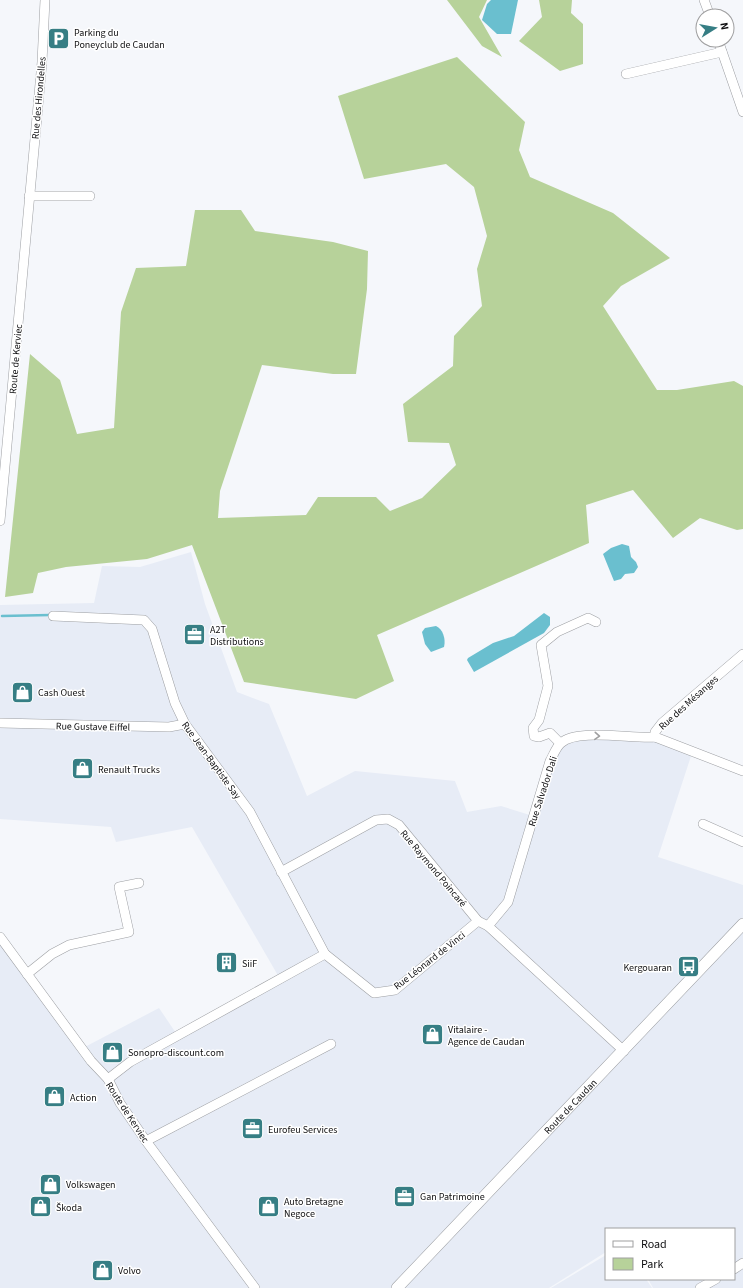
<svg xmlns="http://www.w3.org/2000/svg" width="743" height="1288" viewBox="0 0 743 1288" font-family="'Source Sans 3',sans-serif">
<rect width="100%" height="100%" fill="#f5f7fb"/>
<g fill="#e7ecf6">
<polygon points="191,552 205,604 237,692 269,704 307,796 355,771 455,781 467,812 501,806 533,816 550,761 570,737 655,737 692,753 658,857 743,885 743,1288 653,1288 648,1279 734,1279 734,1229 606,1229 606,1252 549,1288 0,1288 0,937 81,1049 159,1008 178,1036 280,979 192,827 116,842 111,827 0,819 0,605 94,603 102,566 140,567"/>
<polygon points="606,1255 606,1279 646,1279 652,1288 551,1288"/>
</g>
<g fill="#b7d29a">
<polygon points="447,0 487,0 479,17 502,57 482,46"/>
<polygon points="539,0 572,0 571,13 583,24 583,64 560,71 519,41 542,17"/>
<polygon points="457,57 525,122 519,150 530,177 613,213 670,258 621,286 603,306 657,390 677,390 734,381 743,386 743,529 737,530 700,518 673,538 633,490 586,505 589,543 377,635 394,681 356,699 244,682 192,545 147,559 66,567 38,573 33,593 5,597 30,354 60,380 77,434 114,428 121,312 136,268 186,266 195,210 241,210 255,231 333,242 368,251 367,289 356,374 333,374 262,365 220,491 218,518 306,515 318,497 376,497 390,511 422,498 456,465 449,443 408,442 403,404 453,366 454,336 482,306 477,269 487,236 474,187 446,164 364,179 338,96"/>
</g>
<g fill="#6abfcf">
<polygon points="491,0 518,0 511,34 497,34 482,20 487,4"/>
<polygon points="622,544 629,546 631,557 636,562 638,567 634,573 625,574 621,579 614,581 603,554 611,548"/>
<polygon points="544,613 550,617 550,625 544,633 474,672 467,660 468,658 493,643 514,636"/>
<path d="M436 626C443 629 446 639 444 647L431 652 425 644 422 632 425 628Z"/>
</g>
<g fill="none" stroke-linecap="round" stroke-linejoin="round">
<polyline stroke="#6abfcf" stroke-width="2.5" points="2,616 50,615"/>
<defs>
<g id="minor">
<polyline points="704,0 710,16"/>
<polyline points="718,40 743,112"/>
<polyline points="626,74 722,52"/>
<polyline points="29,196 90,196"/>
<polyline points="0,521 42,62 45,0"/>
<polyline points="53,616 144,620 152,629 175,703 185,724 250,812 325,954"/>
<polyline points="743,654 662,723 655,732 655,737 743,771"/>
<polyline points="0,723 169,727 185,724"/>
<polyline points="560,743 550,733 539,737 534,736 533,728 539,720 548,686 541,645 557,632 588,618 596,622"/>
<polyline points="703,824 743,842"/>
<polyline points="281,872 376,820 388,819 399,825 478,921"/>
<path d="M488 926 508 902 550 761C553 756 556 747 561 743 577 728 632 739 655 737"/>
<polyline points="0,937 91,1061 108,1079 120,1103 146,1141 255,1288"/>
<polyline points="27,974 52,954 69,945 129,932 119,887 139,883"/>
<polyline points="108,1079 130,1062 325,954 374,993 395,990 478,921 488,926 624,1051"/>
<polyline points="146,1141 331,1044"/>
<polyline points="734,1269 743,1263"/>
<polyline points="700,1288 716,1279"/>
</g>
<g id="tertiary">
<path id="s1" d="M397 1288 743 924"/>
</g>
</defs>
<use href="#minor" stroke="#9d9fa3" stroke-width="10"/>
<use href="#tertiary" stroke="#9d9fa3" stroke-width="12"/>
<use href="#minor" stroke="#fff" stroke-width="9"/>
<use href="#tertiary" stroke="#fff" stroke-width="11"/>
</g>
<defs><path id="oneway-chevron" d="M-2-3.5L2.5 0L-2 3.5" fill="none" stroke-width="1.6" stroke-linecap="round" stroke-linejoin="round"/></defs>
<use stroke="#9f9fa0" href="#oneway-chevron" transform="translate(597 736) rotate(4)"/>
<defs>
<symbol id="parking-square" viewBox="-11 -11 22 22"><rect x="-9" y="-9" width="18" height="18" rx="4" fill="#367e84" stroke="#fff"/><path d="M-3.5-5.5H1a3.5 3.5 0 0 1 0 7H-1V5.5H-3.5ZM-1-3.4V-.6H.8a1.4 1.4 0 0 0 0-2.8Z" fill="#fff"/></symbol>
<symbol id="office-square" viewBox="-11 -11 22 22"><rect x="-9" y="-9" width="18" height="18" rx="4" fill="#367e84" stroke="#fff"/><path d="M-6-3h4V-5.5h4V-3h4V5H-6ZM-1-4.5V-3h2v-1.5ZM-6 0V1H6V0Z" fill="#fff"/></symbol>
<symbol id="shop-square" viewBox="-11 -11 22 22"><rect x="-9" y="-9" width="18" height="18" rx="4" fill="#367e84" stroke="#fff"/><path d="M-5-2.5h2.3a2.7 3.5 0 0 1 5.4 0H5L5.5 6h-11ZM-1.5-2.5h3a1.5 2.3 0 0 0-3 0Z" fill="#fff"/></symbol>
<symbol id="building-square" viewBox="-11 -11 22 22"><rect x="-9" y="-9" width="18" height="18" rx="4" fill="#367e84" stroke="#fff"/><path d="M-4-6H4V6H1V3H-1V6H-4ZM-2.5-4.3h1.7v1.8h-1.7ZM.8-4.3h1.7v1.8H.8ZM-2.5-1h1.7V.8h-1.7ZM.8-1h1.7V.8H.8Z" fill="#fff"/></symbol>
<symbol id="bus-square" viewBox="-11 -11 22 22"><rect x="-9" y="-9" width="18" height="18" rx="4" fill="#367e84" stroke="#fff"/><path d="M-5-6H5V4H4V6H2V4H-2V6H-4V4H-5ZM-3.5-4V0h7V-4ZM-3.5 1.2v1.5H-2V1.2ZM2 1.2v1.5H3.5V1.2Z" fill="#fff"/></symbol>
</defs>
<g fill-rule="evenodd">
<use href="#parking-square" x="46" y="26" width="25" height="25"/>
<use href="#office-square" x="182" y="622" width="25" height="25"/>
<use href="#shop-square" x="10" y="680" width="25" height="25"/>
<use href="#shop-square" x="70" y="756" width="25" height="25"/>
<use href="#building-square" x="214" y="950" width="25" height="25"/>
<use href="#bus-square" x="676" y="954" width="25" height="25"/>
<use href="#shop-square" x="420" y="1022" width="25" height="25"/>
<use href="#shop-square" x="100" y="1040" width="25" height="25"/>
<use href="#shop-square" x="42" y="1084" width="25" height="25"/>
<use href="#office-square" x="240" y="1116" width="25" height="25"/>
<use href="#shop-square" x="38" y="1172" width="25" height="25"/>
<use href="#office-square" x="392" y="1184" width="25" height="25"/>
<use href="#shop-square" x="28" y="1194" width="25" height="25"/>
<use href="#shop-square" x="256" y="1194" width="25" height="25"/>
<use href="#shop-square" x="90" y="1258" width="25" height="25"/>
</g>
<g text-anchor="middle" stroke-width="3" stroke-linejoin="round" paint-order="stroke">
<g font-size="10" fill="#101012" stroke="#fff" text-anchor="start">
<text x="74" y="36">Parking du<tspan x="74" dy="12">Poneyclub de Caudan</tspan></text>
<text x="210" y="633">A2T<tspan x="210" dy="12">Distributions</tspan></text>
<text x="38" y="696">Cash Ouest</text>
<text x="98" y="773">Renault Trucks</text>
<text x="242" y="967">SiiF</text>
<text x="672" y="971" text-anchor="end">Kergouaran</text>
<text x="448" y="1033">Vitalaire -<tspan x="448" dy="12">Agence de Caudan</tspan></text>
<text x="128" y="1056">Sonopro-discount.com</text>
<text x="70" y="1101">Action</text>
<text x="268" y="1133">Eurofeu Services</text>
<text x="66" y="1188">Volkswagen</text>
<text x="420" y="1200">Gan Patrimoine</text>
<text x="284" y="1205">Auto Bretagne<tspan x="284" dy="12">Negoce</tspan></text>
<text x="56" y="1211">Škoda</text>
<text x="118" y="1274">Volvo</text>
</g>
<g font-size="10" fill="#101012" stroke="#fff">
<text transform="translate(38 98) rotate(-85)" y="4">Rue des Hirondelles</text>
<text transform="translate(15 359) rotate(-85)" y="4">Route de Kerviec</text>
<text transform="translate(688 702) rotate(-42)" y="4">Rue des Mésanges</text>
<text transform="translate(93 726) rotate(1)" y="4">Rue Gustave Eiffel</text>
<text transform="translate(212 760) rotate(54)" y="4">Rue Jean-Baptiste Say</text>
<text transform="translate(542 791) rotate(-72)" y="4">Rue Salvador Dali</text>
<text transform="translate(434 868) rotate(50)" y="4">Rue Raymond Poincaré</text>
<text transform="translate(429 960) rotate(-38)" y="4">Rue Léonard de Vinci</text>
<text dy="4" stroke="none"><textPath href="#s1" startOffset="251">Route de Caudan</textPath></text>
<text transform="translate(128 1112) rotate(57)" y="4">Route de Kerviec</text>
</g>
</g>
<rect x="605" y="1228" width="130" height="52" fill="#ffffff" stroke="#9f9fa0"/>
<rect x="613" y="1241" width="20" height="6" fill="#ffffff" stroke="#9f9fa0"/>
<text x="641" y="1248" font-size="12" fill="#101012">Road</text>
<rect x="613" y="1258" width="20" height="12" fill="#b7d29a" stroke="#9f9fa0"/>
<text x="641" y="1268" font-size="12" fill="#101012">Park</text>
<g transform="translate(715 28) rotate(79)"><circle r="19" fill="#ffffff" stroke="#9f9fa0"/>
<path d="M0-3L7 15L0 10L-7 15Z" fill="#367e84"/>
<text y="-6" font-size="11" font-weight="bold" text-anchor="middle" fill="#101012">N</text>
</g>
</svg>
